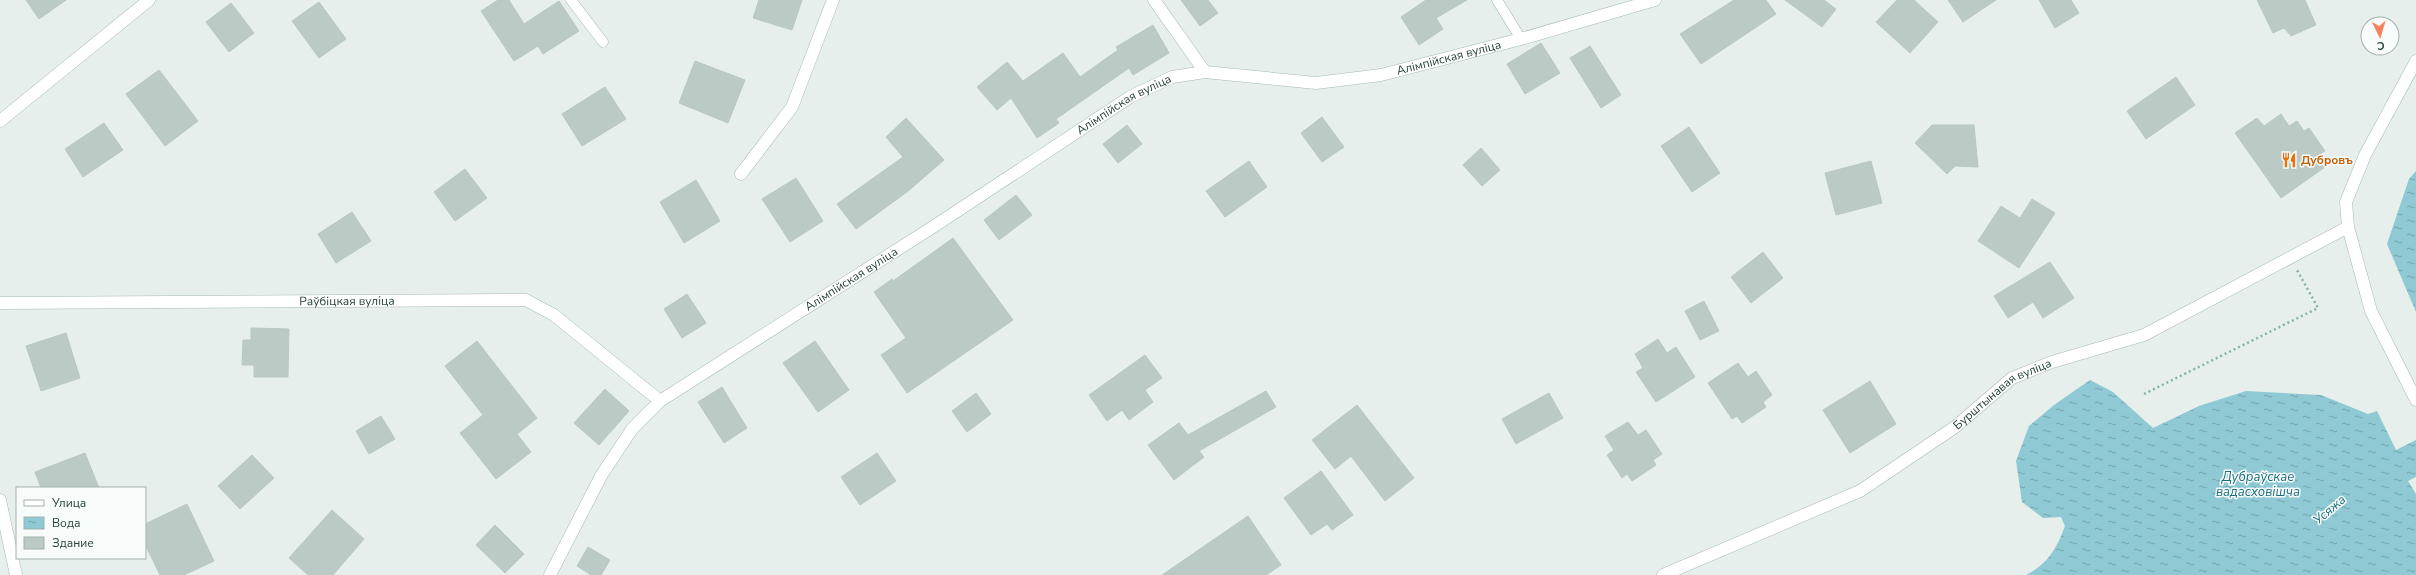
<svg xmlns="http://www.w3.org/2000/svg" width="2416" height="575" viewBox="0 0 2416 575" font-family="'Nunito Sans',sans-serif">
<defs>
<pattern id="water-ripples" width="26" height="14" patternUnits="userSpaceOnUse"><rect width="26" height="14" fill="#8ec9d4"/><path d="M2 4q2-2 4 0t4 0M15 11q2-2 4 0t4 0" fill="none" stroke="#74a5ad"/></pattern>
</defs>
<rect width="100%" height="100%" fill="#e6efeb"/>
<g fill="url(#water-ripples)">
<polygon points="2416,171 2416,312 2387,244 2409,179"/>
<path d="M2090 380 2113 392 2153 428 2199 406 2246 391 2321 395 2368 414 2377 411 2396 450 2416 440V477L2408 481 2416 494V575H2026C2048 564 2057 548 2065 526L2061 517 2043 518 2022 502 2016 461 2029 426 2054 405Z"/>
</g>
<g fill="#bbcac4" stroke="#b8c9c2">
<polygon points="26,0 66,0 39,19"/>
<polygon points="498,0 509,0 524,24 559,1 579,31 543,54 538,46 514,61 481,11"/>
<polygon points="759,0 802,0 792,30 753,18"/>
<polygon points="1181,0 1208,0 1218,13 1200,26"/>
<polygon points="1426,0 1467,0 1436,18 1443,29 1419,45 1401,17"/>
<polygon points="1734,0 1766,0 1776,14 1701,64 1680,34"/>
<polygon points="1785,0 1824,0 1836,9 1822,27"/>
<polygon points="1897,0 1914,0 1938,22 1910,53 1876,22"/>
<polygon points="1948,0 1996,0 1963,22"/>
<polygon points="2039,0 2071,0 2079,13 2055,28"/>
<polygon points="2257,0 2305,0 2316,25 2291,36 2284,28 2273,33"/>
<polygon points="319,2 346,39 319,58 292,21"/>
<polygon points="231,3 254,33 229,52 206,22"/>
<polygon points="1153,25 1169,53 1133,75 1129,68 1056,119 1059,123 1037,138 1011,98 997,110 977,87 1007,62 1023,81 1063,53 1080,77 1118,50 1116,47"/>
<polygon points="1541,43 1560,73 1525,94 1507,64"/>
<polygon points="1590,46 1621,95 1601,108 1570,58"/>
<polygon points="695,61 745,80 728,123 679,103"/>
<polygon points="159,70 198,121 165,146 126,94"/>
<polygon points="2176,77 2195,105 2146,139 2127,111"/>
<polygon points="605,87 626,119 582,146 562,114"/>
<polygon points="2281,114 2289,126 2297,121 2304,131 2309,128 2325,151 2320,154 2328,165 2281,198 2235,133 2257,118 2264,126"/>
<polygon points="1322,117 1344,147 1322,162 1301,133"/>
<polygon points="906,118 944,160 907,192 856,229 837,204 903,157 886,137"/>
<polygon points="104,123 123,150 83,177 65,149"/>
<polygon points="1127,125 1142,144 1118,163 1103,144"/>
<polygon points="1932,125 1974,125 1978,167 1955,166 1947,174 1915,143"/>
<polygon points="1689,127 1720,173 1692,192 1661,146"/>
<polygon points="1481,148 1500,170 1482,186 1463,165"/>
<polygon points="1249,161 1267,187 1225,217 1206,191"/>
<polygon points="1871,161 1882,203 1836,215 1825,173"/>
<polygon points="465,169 487,198 455,221 434,192"/>
<polygon points="796,178 823,221 790,242 762,199"/>
<polygon points="696,180 720,221 684,243 660,202"/>
<polygon points="1016,195 1032,215 999,240 984,220"/>
<polygon points="2032,199 2055,213 2019,268 1978,241 2001,206 2020,218"/>
<polygon points="352,212 371,241 336,263 318,234"/>
<polygon points="953,238 1013,320 907,393 881,355 906,338 874,292 892,279 893,281"/>
<polygon points="1763,252 1783,278 1751,303 1731,277"/>
<polygon points="2050,262 2074,298 2043,318 2033,302 2008,318 1994,296"/>
<polygon points="687,294 706,323 682,338 664,309"/>
<polygon points="1704,301 1719,331 1700,340 1685,311"/>
<polygon points="251,328 289,329 288,377 254,377 254,365 242,365 243,340 251,340"/>
<polygon points="66,333 80,378 41,391 26,346"/>
<polygon points="1658,339 1667,353 1676,347 1695,377 1656,402 1636,372 1643,368 1635,354"/>
<polygon points="477,341 537,418 517,434 531,452 496,479 460,433 483,415 445,366"/>
<polygon points="815,341 849,390 818,412 783,363"/>
<polygon points="1145,355 1162,378 1145,390 1153,402 1129,420 1122,410 1107,421 1089,395"/>
<polygon points="1738,363 1748,377 1756,371 1772,395 1763,402 1766,407 1742,423 1737,416 1732,419 1708,383"/>
<polygon points="1870,381 1896,424 1850,453 1823,410"/>
<polygon points="722,387 747,428 724,443 698,402"/>
<polygon points="605,389 629,411 599,445 574,423"/>
<polygon points="1266,391 1276,407 1199,451 1204,457 1174,480 1148,445 1179,423 1188,435"/>
<polygon points="976,393 991,414 967,432 952,411"/>
<polygon points="1549,393 1563,418 1516,444 1502,419"/>
<polygon points="1357,405 1414,478 1385,501 1351,456 1335,469 1312,440"/>
<polygon points="381,416 395,439 369,454 356,431"/>
<polygon points="1628,422 1638,435 1646,430 1662,454 1653,460 1656,465 1632,481 1627,474 1622,478 1607,455 1614,450 1605,436"/>
<polygon points="85,453 99,488 41,488 35,472"/>
<polygon points="877,453 896,481 860,505 841,477"/>
<polygon points="252,455 274,478 240,509 218,486"/>
<polygon points="1321,471 1353,515 1332,530 1327,524 1311,535 1284,498"/>
<polygon points="187,504 214,561 184,575 160,575 145,544 145,524"/>
<polygon points="332,510 364,539 333,575 308,575 289,558"/>
<polygon points="1248,516 1281,565 1266,575 1162,575"/>
<polygon points="495,525 524,554 505,573 476,545"/>
<polygon points="588,547 610,560 601,575 591,575 577,566"/>
</g>
<g fill="none" stroke-linecap="round" stroke-linejoin="round">
<defs>
<g id="lane">
<polyline points="571,0 603,42"/>
<polyline points="1497,0 1521,39"/>
</g>
<g id="street">
<polyline points="1154,0 1205,72"/>
<polyline points="0,121 149,0"/>
<polyline points="741,174 792,107 833,0"/>
<polyline points="0,500 16,575"/>
<polyline points="550,575 601,476 632,429 660,401"/>
<path id="s1" d="M1663 575 1860 491 1955 427 2012 378 2052 362 2144 335 2348 227"/>
</g>
<g id="secondary">
<polyline points="2416,61 2365,155 2346,202 2348,227 2371,311 2416,400"/>
<path id="s2" d="M0 303 526 300 554 315 660 401 936 225 1130 97 1172 77 1205 72 1316 83 1381 75 1521 39 1655 0"/>
</g>
</defs>
<use href="#lane" stroke="#a8b8b2" stroke-width="11"/>
<use href="#street" stroke="#a8b8b2" stroke-width="13"/>
<use href="#secondary" stroke="#a4bbb3" stroke-width="13"/>
<polyline stroke="#86b3a5" stroke-width="2.5" stroke-dasharray="2 3" stroke-linecap="butt" points="2144,394 2318,308 2297,270"/>
<use href="#lane" stroke="#fff" stroke-width="10"/>
<use href="#street" stroke="#fff" stroke-width="12"/>
<use href="#secondary" stroke="#fff" stroke-width="12"/>
</g>
<defs>
<symbol id="restaurant-bare" viewBox="-9 -9 18 18"><path d="M-5-6h1v4h1v-4h1v4h1v-4h1v5L-1.5 .5V6h-2V.5L-5-1ZM5-6V6H3V1.5H1.5Q1.5-4 5-6Z" fill="#e8710a" stroke="#f7fbf9" stroke-width="2.5" paint-order="stroke"/></symbol>
</defs>
<g fill-rule="evenodd">
<use href="#restaurant-bare" x="2278" y="149" width="22" height="22"/>
</g>
<g text-anchor="middle" stroke-width="3" stroke-linejoin="round" paint-order="stroke">
<g font-size="12" fill="#24423a" stroke="#f7fbf9">
<text dy="4" stroke="none"><textPath href="#s2" startOffset="1581">Алімпійская вуліца</textPath></text>
<text dy="4" stroke="none"><textPath href="#s2" startOffset="1245">Алімпійская вуліца</textPath></text>
<text dy="4" stroke="none"><textPath href="#s2" startOffset="921">Алімпійская вуліца</textPath></text>
<text dy="4" stroke="none"><textPath href="#s2" startOffset="347">Раўбіцкая вуліца</textPath></text>
<text dy="4" stroke="none"><textPath href="#s1" startOffset="387">Бурштынавая вуліца</textPath></text>
</g>
<g font-size="12" font-weight="bold" fill="#c56008" stroke="#f7fbf9" text-anchor="start">
<text x="2301" y="164">Дубровъ</text>
</g>
<g font-size="13" font-style="italic" fill="#1c6f80" stroke="#f7fbf9">
<text x="2258" y="481">Дубраўскае<tspan x="2258" dy="15">вадасховішча</tspan></text>
<text transform="translate(2329 509) rotate(-40)" y="5">Усяжа</text>
</g>
</g>
<rect x="16" y="487" width="130" height="72" fill="#f7fbf9" stroke="#a3b1ad"/>
<rect x="24" y="500" width="20" height="6" fill="#ffffff" stroke="#a3b1ad"/>
<text x="52" y="507" font-size="12" fill="#24423a">Улица</text>
<rect x="24" y="517" width="20" height="12" fill="url(#water-ripples)" stroke="#a3b1ad"/>
<text x="52" y="527" font-size="12" fill="#24423a">Вода</text>
<rect x="24" y="537" width="20" height="12" fill="#bbcac4" stroke="#a3b1ad"/>
<text x="52" y="547" font-size="12" fill="#24423a">Здание</text>
<g transform="translate(2380 36) rotate(175)"><circle r="19" fill="#f7fbf9" stroke="#a3b1ad"/>
<path d="M0-3L7 15L0 10L-7 15Z" fill="#f4845f"/>
<text y="-6" font-size="11" font-weight="bold" text-anchor="middle" fill="#24423a">С</text>
</g>
</svg>
